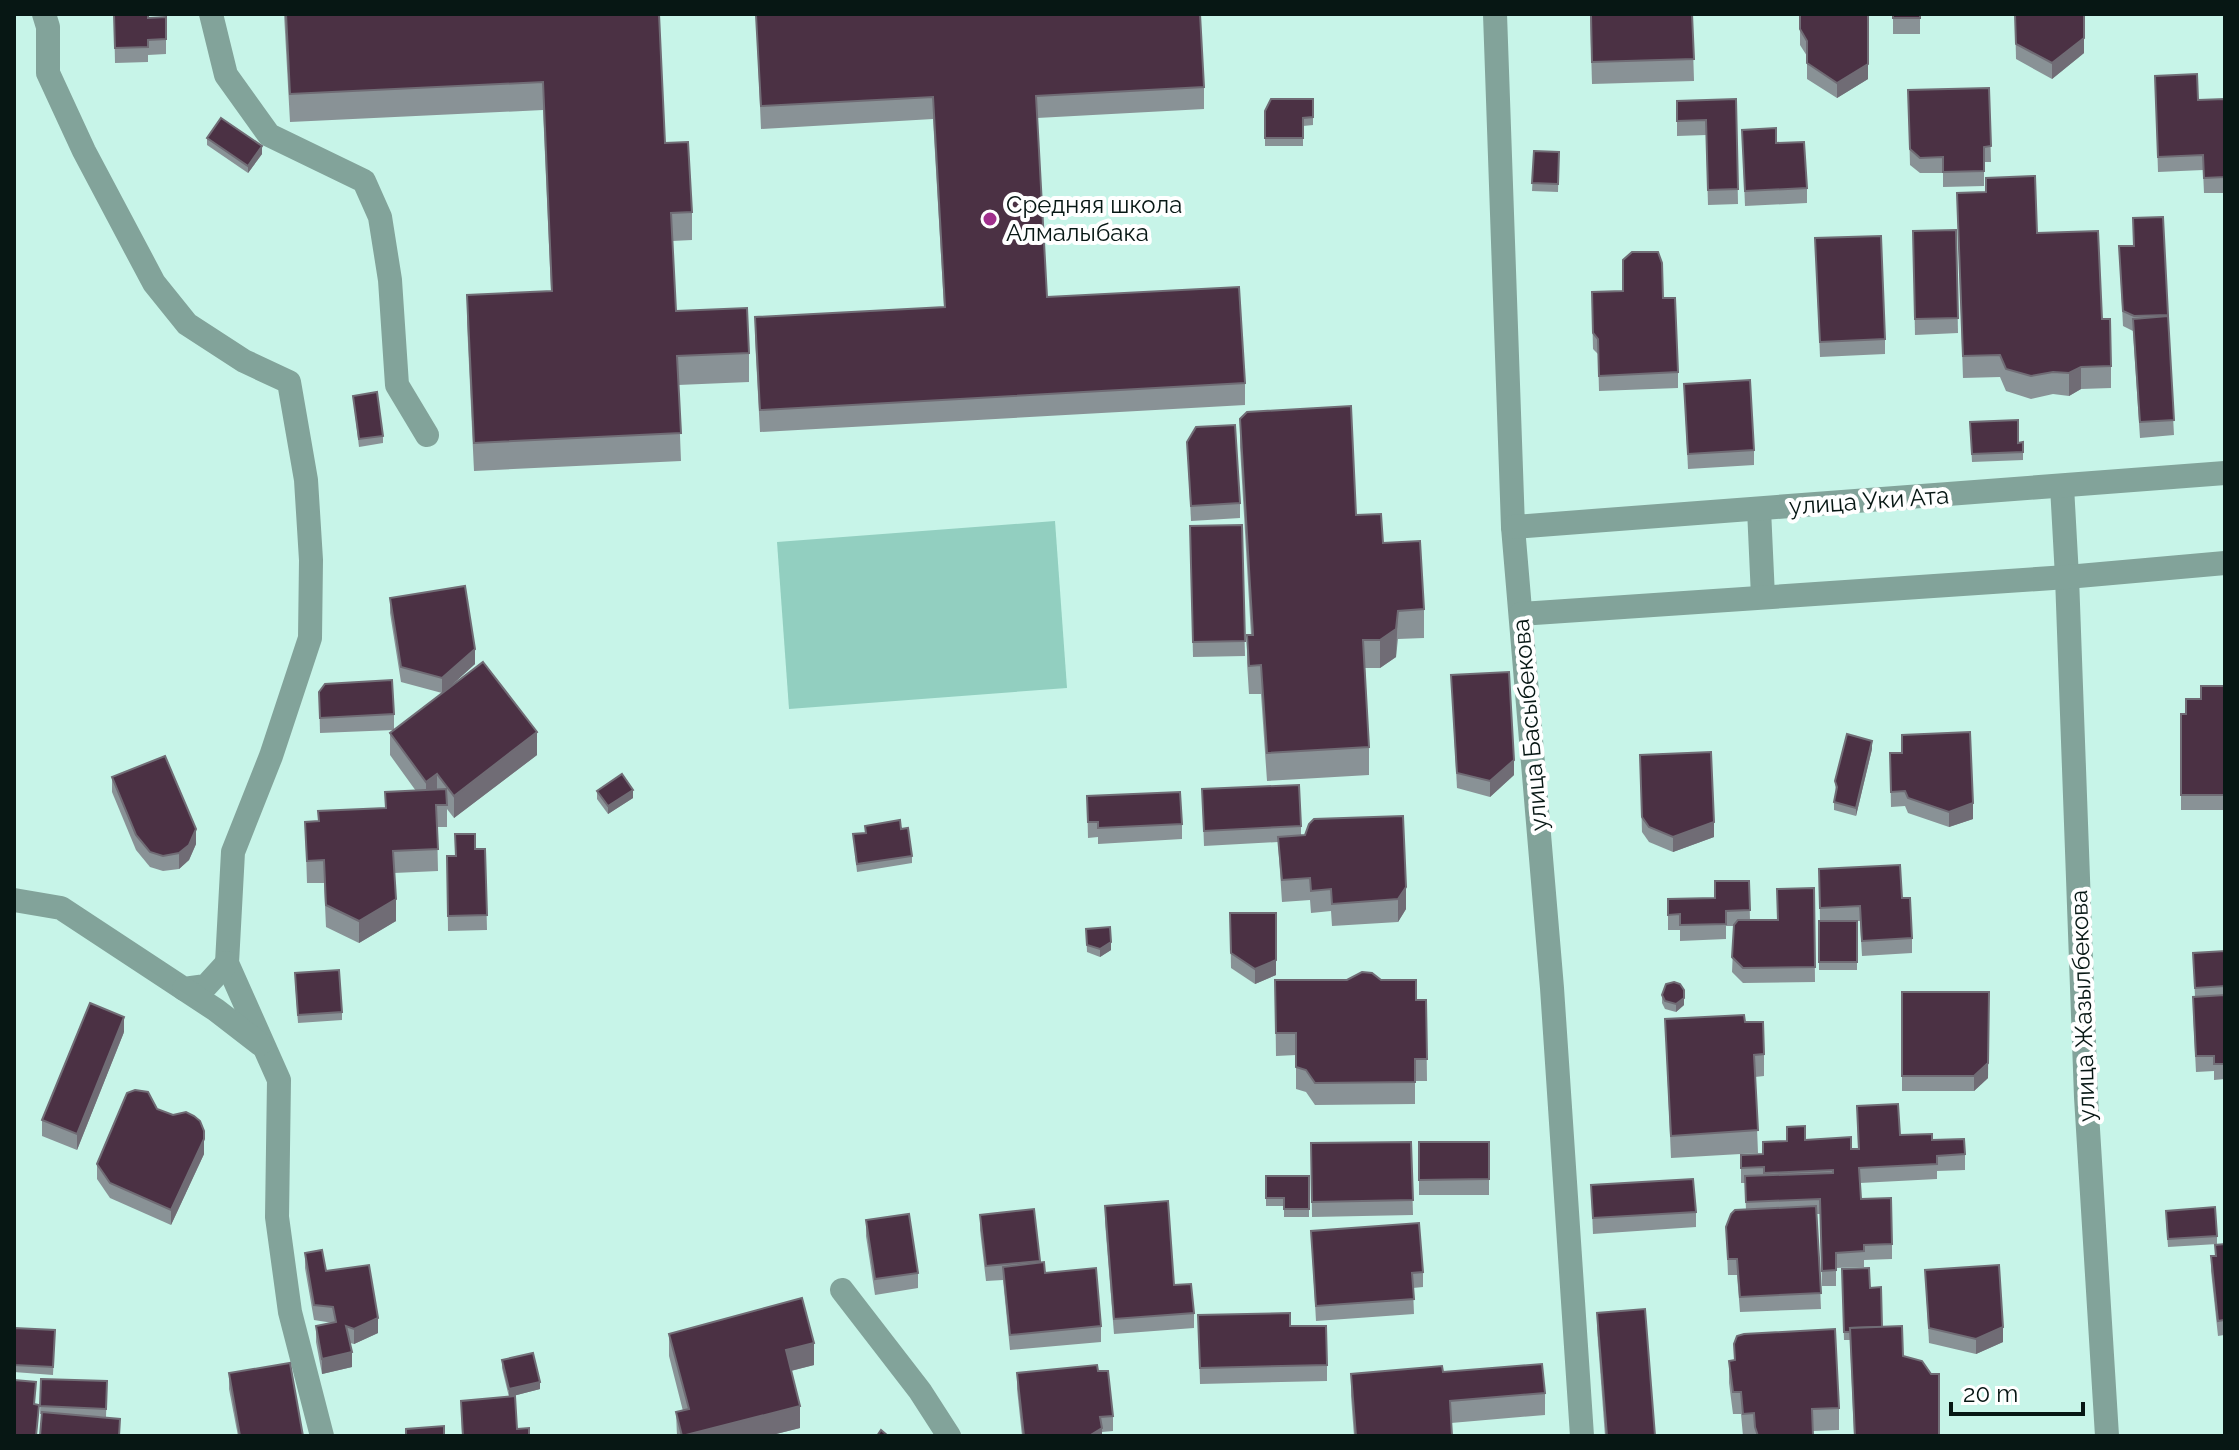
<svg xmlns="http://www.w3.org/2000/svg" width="2239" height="1450" viewBox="0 0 2239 1450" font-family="Raleway,sans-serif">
<rect width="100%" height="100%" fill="#c7f4e8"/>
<polygon fill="#92cfc0" points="1055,521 1067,688 789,709 777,542"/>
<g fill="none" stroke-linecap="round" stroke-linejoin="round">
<g stroke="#82a39a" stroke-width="24">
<polyline points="44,14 48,27 48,73 84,151 154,283 187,324 244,361 289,382 306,480 311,560 310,638 271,756 233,852 227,963 279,1080 277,1217 290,1312 322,1436"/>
<polyline points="211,14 226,75 269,135 364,181 380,217 390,280 397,385 427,435"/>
<polyline points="1495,14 1513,527 1552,988 1582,1436"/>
<polyline points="2062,486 2067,577 2086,1097 2107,1436"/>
<polyline points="1759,509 1763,597"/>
<polyline points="1513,527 2225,473"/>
<polyline points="1521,614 2067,577 2225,563"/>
<polyline points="14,900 61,908 184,989 206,986 227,963"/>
<polyline points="184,989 216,1010 260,1044"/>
<polyline points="842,1290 920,1391 949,1436"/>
</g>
</g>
<g fill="#899296">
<polygon points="114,14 148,18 166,17 166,54 148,55 148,62 115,63"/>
<polygon points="284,14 659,14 665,143 692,212 692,240 672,241 676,311 749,353 749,382 678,385 681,461 474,471 467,323 467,295 551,291 543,110 290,122"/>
<polygon points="1590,14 1692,14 1694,81 1592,84"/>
<polygon points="1800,14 1868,79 1837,98 1807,79 1807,56 1800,45"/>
<rect x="1893" y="14" width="27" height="20"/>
<polygon points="2015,14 2084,53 2052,79 2016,59"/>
<polygon points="756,15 1204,87 1204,109 1037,118 1047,297 1245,383 1245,405 760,432 755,339 755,317 944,307 933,119 761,129"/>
<polygon points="2155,76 2198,100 2225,99 2225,193 2204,193 2203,170 2158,172"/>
<polygon points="1989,88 1991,162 1984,162 1984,186 1943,187 1943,173 1920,173 1910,165 1908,90"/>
<polygon points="1313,99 1313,125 1303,126 1303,146 1265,146 1265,111"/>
<polygon points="1736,99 1738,204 1708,205 1706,135 1677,136 1677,101"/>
<polygon points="1742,130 1776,143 1807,188 1807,203 1745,206"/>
<polygon points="207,138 262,154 248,173 207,145"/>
<polygon points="1534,151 1559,152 1558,192 1532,191"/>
<polygon points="1957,193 2037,233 2102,319 2111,366 2111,388 2081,389 2069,396 2053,394 2031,399 2006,391 2000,377 1963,378"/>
<polygon points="2163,217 2174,435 2140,438 2133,331 2123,326 2119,246 2133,246"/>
<polygon points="1956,230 1958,333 1915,335 1913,231"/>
<polygon points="1815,238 1885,339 1885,354 1820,357"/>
<polygon points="1663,298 1678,372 1678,388 1599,391 1598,354 1593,349 1592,307"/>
<polygon points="1684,384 1754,450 1754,465 1688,469"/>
<polygon points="353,396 383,436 383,443 359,447"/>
<polygon points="1240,419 1356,515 1383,543 1424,609 1424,638 1398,639 1396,657 1380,668 1365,668 1369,747 1369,775 1267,781 1261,694 1249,694 1247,663 1247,635 1251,635 1240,447"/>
<polygon points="1970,422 2018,443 2023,442 2023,460 1972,462"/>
<polygon points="1187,442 1240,503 1240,518 1191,521"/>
<polygon points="1242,525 1245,656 1193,657 1190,526"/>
<polygon points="390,598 475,664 446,690 537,755 454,818 447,809 447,827 437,827 438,871 394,873 396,921 359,943 326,927 324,883 307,883 305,822 318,821 385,808 385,792 416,791 390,755 390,733 442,693 401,682 390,613"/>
<polygon points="1451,675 1514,775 1490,797 1457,788"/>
<polygon points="2225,686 2225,810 2181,810 2181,714 2186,714 2201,699"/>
<polygon points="319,692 394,714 394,730 320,733"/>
<polygon points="1872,749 1856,816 1834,810 1834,802 1836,792 1835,781"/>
<polygon points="1890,753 1973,819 1949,827 1908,813 1905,806 1891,807"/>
<polygon points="1640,755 1714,837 1673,852 1649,842 1642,832"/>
<polygon points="112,777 196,844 189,860 179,869 163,871 150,867 136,850 112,792"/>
<polygon points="1202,789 1301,826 1301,836 1403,816 1406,909 1398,922 1332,926 1331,911 1311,913 1310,900 1282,902 1278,842 1204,846"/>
<polygon points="597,791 633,798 608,814 597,799"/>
<polygon points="1087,796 1182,824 1182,839 1098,844 1098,837 1088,838"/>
<polygon points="865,826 901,829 912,856 912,863 857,872 853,834 865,833"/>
<polygon points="475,849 485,849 487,930 448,931 447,856 456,856"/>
<polygon points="1819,869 1902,898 1912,938 1912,953 1862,956 1860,921 1854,921 1857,921 1857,970 1819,970 1819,921 1820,921"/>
<polygon points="1749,881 1750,920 1778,920 1814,888 1815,982 1743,983 1732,972 1734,926 1726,926 1726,939 1680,941 1680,930 1668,930 1668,899 1715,898"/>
<polygon points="1230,913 1276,975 1255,984 1231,968"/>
<polygon points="1086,929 1111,950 1100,957 1087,952"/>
<polygon points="2225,951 2225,1079 2214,1080 2214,1071 2196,1072 2193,1012 2193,997 2195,997 2193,953"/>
<polygon points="1275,980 1381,980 1416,1000 1426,1000 1427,1081 1415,1081 1415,1104 1315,1105 1306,1092 1296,1089 1296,1055 1276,1056"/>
<polygon points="295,981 342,1012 342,1020 298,1023"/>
<polygon points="1902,992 1988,1078 1974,1091 1902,1091"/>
<polygon points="1662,995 1684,1005 1676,1012 1665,1009 1662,1003"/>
<polygon points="1665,1019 1745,1022 1764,1054 1764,1076 1755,1077 1758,1153 1671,1158"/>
<polygon points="124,1032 77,1150 42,1136 42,1120"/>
<polygon points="1857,1106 1900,1135 1932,1140 1965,1154 1965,1170 1937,1171 1937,1179 1860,1183 1861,1199 1892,1244 1892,1259 1864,1260 1864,1267 1836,1268 1836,1286 1822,1286 1820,1214 1817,1214 1821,1309 1740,1312 1737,1275 1728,1275 1726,1227 1746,1210 1745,1183 1741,1183 1741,1155 1763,1154 1805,1140 1851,1149 1858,1149"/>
<polygon points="157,1109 204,1154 171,1225 110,1198 97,1179 97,1164"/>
<polygon points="1411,1142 1413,1215 1312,1217 1311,1143"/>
<rect x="1419" y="1142" width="70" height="53"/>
<polygon points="1266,1176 1309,1176 1309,1217 1284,1217 1284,1206 1266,1206"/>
<polygon points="1591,1185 1696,1212 1696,1227 1593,1234"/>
<polygon points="1105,1206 1174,1285 1194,1313 1194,1328 1114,1334 1105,1222"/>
<polygon points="1034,1209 1040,1263 1045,1273 1101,1326 1101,1342 1010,1350 1003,1280 986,1281 980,1230 980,1215"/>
<polygon points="2166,1219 2217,1236 2217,1244 2168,1247"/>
<polygon points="866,1220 918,1273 918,1288 875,1295 866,1236"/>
<polygon points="1311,1231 1423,1272 1423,1287 1413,1288 1414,1314 1316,1321"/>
<polygon points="2225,1244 2225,1344 2224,1335 2218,1336 2211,1271 2211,1256 2215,1256 2215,1245"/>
<polygon points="305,1253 326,1271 378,1333 354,1344 350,1343 352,1367 322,1374 316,1342 316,1326 333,1323 314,1320 305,1268"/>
<polygon points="1842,1269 1870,1288 1882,1327 1903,1356 1939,1436 1854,1436 1850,1340 1844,1340"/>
<polygon points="1925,1270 2003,1342 1976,1354 1929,1343"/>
<polygon points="1597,1313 1655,1436 1605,1436 1597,1328"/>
<polygon points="1198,1315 1290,1326 1327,1365 1327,1381 1200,1384"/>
<polygon points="14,1328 55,1330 53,1375 14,1372"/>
<polygon points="669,1334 814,1365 791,1371 800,1428 768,1436 677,1436 676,1412 683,1411 669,1356"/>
<polygon points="1734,1344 1839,1408 1839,1430 1813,1431 1813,1436 1743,1436 1741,1414 1733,1414 1729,1383 1729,1361 1734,1360"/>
<polygon points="502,1360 540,1389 509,1397 517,1429 529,1436 462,1436 461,1401 509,1397 502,1368"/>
<polygon points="1098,1371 1113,1416 1113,1431 1102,1432 1102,1436 1022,1436 1017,1389 1017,1373"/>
<polygon points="1443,1372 1545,1393 1545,1415 1451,1423 1452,1436 1354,1436 1351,1396 1351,1374"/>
<polygon points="229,1373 303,1436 238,1436 229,1389"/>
<polygon points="41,1379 107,1381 106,1417 75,1415 120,1419 120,1436 40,1436 42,1414 40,1414"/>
</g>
<g fill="#706c75">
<polygon points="1868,14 1868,79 1837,98 1837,83"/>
<polygon points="2084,38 2084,53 2052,79 2052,63"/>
<polygon points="262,146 262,154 248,173 248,166"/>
<polygon points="2081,367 2081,389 2069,396 2069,373"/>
<polygon points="1398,611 1396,657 1380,668 1380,640"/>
<polygon points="475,649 475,664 442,694 442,678"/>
<polygon points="537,732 537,755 454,818 454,796"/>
<polygon points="1872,741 1872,749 1856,816 1856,808"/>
<polygon points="1514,760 1514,775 1490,797 1490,781"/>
<polygon points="437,774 437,796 426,804 426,782"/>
<polygon points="633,790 633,798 608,814 608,806"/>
<polygon points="1973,803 1973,819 1949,827 1949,812"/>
<polygon points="1714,822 1714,837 1673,852 1673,837"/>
<polygon points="196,829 196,844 189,860 179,869 179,853"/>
<polygon points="1406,887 1406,909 1398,922 1398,899"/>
<polygon points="396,899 396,921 359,943 359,921"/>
<polygon points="1111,942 1111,950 1100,957 1100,949"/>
<polygon points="1276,960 1276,975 1255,984 1255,969"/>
<polygon points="1684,990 1684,1005 1676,1012 1676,1004"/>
<polygon points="1989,992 1988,1078 1974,1091 1974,1076"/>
<polygon points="124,1017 124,1032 77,1150 77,1134"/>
<polygon points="204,1139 204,1154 171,1225 171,1210"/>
<polygon points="378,1318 378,1333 354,1344 354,1329"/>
<polygon points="2003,1327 2003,1342 1976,1354 1976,1339"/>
<polygon points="814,1343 814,1365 786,1372 786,1350"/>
<polygon points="352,1352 352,1367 322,1374 322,1359"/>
<polygon points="540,1382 540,1389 509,1397 509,1389"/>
<polygon points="800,1406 800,1428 768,1436 682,1436"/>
<polygon points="1102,1428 1102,1436 1089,1436"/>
</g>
<g fill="#4b3144" stroke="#706c75" stroke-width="2">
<polygon points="114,14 148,14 148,18 166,17 166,39 148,40 148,47 115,48"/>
<polygon points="286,14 659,14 665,143 688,142 692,212 671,213 676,311 747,308 749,353 677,356 681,433 474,443 467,295 552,291 543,82 290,94"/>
<polygon points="777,14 1200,14 1204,87 1036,96 1047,297 1239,287 1245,383 760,410 755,317 945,307 933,97 761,106 756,15"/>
<polygon points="1591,14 1692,14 1694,59 1592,62"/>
<polygon points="1800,14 1868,14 1868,64 1837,83 1807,63 1807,41 1800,29"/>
<rect x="1893" y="14" width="27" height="4"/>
<polygon points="2015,14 2084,14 2084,38 2052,63 2016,44"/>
<polygon points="2197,74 2198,100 2225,99 2225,177 2204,178 2203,155 2158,157 2155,76"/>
<polygon points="1989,88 1991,146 1984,147 1984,171 1943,172 1943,157 1920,158 1910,149 1908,90"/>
<polygon points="1271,99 1313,99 1313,117 1303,118 1303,138 1265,138 1265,111"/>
<polygon points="1736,99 1738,189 1708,190 1706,120 1677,121 1677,101"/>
<polygon points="221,118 262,146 248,166 207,138"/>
<polygon points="1776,128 1776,143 1804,142 1807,188 1745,191 1742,130"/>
<polygon points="1534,151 1559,152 1558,184 1532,183"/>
<polygon points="2035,176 2037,233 2098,231 2102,319 2110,319 2111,366 2081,367 2069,373 2053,372 2031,376 2006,369 2000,355 1963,356 1957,193 1986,192 1986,178"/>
<polygon points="2163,217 2168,315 2134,316 2123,311 2119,246 2134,246 2133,218"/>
<polygon points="1956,230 1958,318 1915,319 1913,231"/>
<polygon points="1881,236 1885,339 1820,342 1815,238"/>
<polygon points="1632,252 1658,252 1662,263 1663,298 1675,298 1678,372 1599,376 1598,339 1593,333 1592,292 1623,291 1623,260"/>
<polygon points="2168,316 2174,420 2140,422 2133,319"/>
<polygon points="1750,380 1754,450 1688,454 1684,384"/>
<polygon points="377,392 383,436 359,439 353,396"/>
<polygon points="1351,406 1356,515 1381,514 1383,543 1420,541 1424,609 1398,611 1396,629 1380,640 1363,640 1369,747 1267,753 1261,665 1249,666 1247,635 1253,635 1240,419 1247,412"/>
<polygon points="2018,420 2018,443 2023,442 2023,452 1972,454 1970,422"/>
<polygon points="1235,425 1240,503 1191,506 1187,442 1196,427"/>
<polygon points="1242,525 1245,641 1193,642 1190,526"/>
<polygon points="465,586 475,649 442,678 401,667 390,598"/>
<polygon points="483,662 537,732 454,796 437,774 426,782 390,733"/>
<polygon points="1509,672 1514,760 1490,781 1457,773 1451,675"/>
<polygon points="392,680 394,714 320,718 319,692 325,684"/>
<polygon points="2201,686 2225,686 2225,795 2181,795 2181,714 2186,714 2186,699 2201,699"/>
<polygon points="1970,732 1973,803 1949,812 1908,798 1905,791 1891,792 1890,753 1902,753 1902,735"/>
<polygon points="1847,734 1872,741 1856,808 1834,802 1837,787 1835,781"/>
<polygon points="1711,752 1714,822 1673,837 1649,827 1642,817 1640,755"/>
<polygon points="165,756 196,829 189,845 179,853 163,856 150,852 136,835 112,777"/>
<polygon points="622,774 633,790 608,806 597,791"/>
<polygon points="1299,785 1301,826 1204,831 1202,789"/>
<polygon points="446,789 447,805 436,805 438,849 393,851 396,899 359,921 326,905 324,860 307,861 305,822 319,821 318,811 386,808 385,792"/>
<polygon points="1180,792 1182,824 1098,828 1098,822 1088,822 1087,796"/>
<polygon points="1403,816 1406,887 1398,899 1332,904 1331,889 1311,891 1310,878 1282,880 1278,837 1305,835 1309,824 1314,819"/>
<polygon points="900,820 901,829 908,828 912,856 857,864 853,834 866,833 865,826"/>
<polygon points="455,834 475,834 475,849 485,849 487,915 448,916 447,856 456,856"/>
<polygon points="1900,865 1902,898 1910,898 1912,938 1862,941 1860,906 1820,908 1819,869"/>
<polygon points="1715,881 1749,881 1750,910 1726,911 1726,924 1680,925 1680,914 1668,915 1668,899 1715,898"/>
<polygon points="1814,888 1815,967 1743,968 1732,957 1734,925 1738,920 1778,920 1777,889"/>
<polygon points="1230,913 1276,913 1276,960 1255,969 1231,953"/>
<rect x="1819" y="921" width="38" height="41"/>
<polygon points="1110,927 1111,942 1100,949 1087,945 1086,929"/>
<polygon points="2225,951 2225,990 2225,986 2195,988 2193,953"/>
<polygon points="339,970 342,1012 298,1015 295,973"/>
<polygon points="1362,972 1372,973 1381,980 1416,980 1416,1000 1426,1000 1427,1059 1415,1059 1415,1082 1315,1083 1306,1070 1296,1067 1296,1033 1276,1033 1275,980 1347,980"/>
<polygon points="1674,982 1680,984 1684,990 1684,998 1676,1004 1665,1001 1662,995 1666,984"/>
<polygon points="1902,992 1989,992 1988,1063 1974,1076 1902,1076"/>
<polygon points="2225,995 2225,1064 2214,1064 2214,1056 2196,1056 2193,997"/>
<polygon points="90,1003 124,1017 77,1134 42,1120"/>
<polygon points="1744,1015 1745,1022 1763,1022 1764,1054 1754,1055 1758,1130 1671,1136 1665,1019"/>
<polygon points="14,1020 15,1070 14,1070"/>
<polygon points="135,1090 148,1092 157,1109 173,1115 186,1112 194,1116 200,1121 204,1131 204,1139 171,1210 110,1183 97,1164 127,1093"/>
<polygon points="1898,1104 1900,1135 1932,1134 1932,1140 1964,1139 1965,1154 1937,1156 1937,1164 1859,1168 1861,1199 1891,1198 1892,1244 1864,1245 1864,1251 1836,1253 1836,1270 1822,1271 1820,1199 1746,1202 1745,1176 1833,1173 1833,1170 1764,1173 1764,1167 1741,1168 1741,1155 1763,1154 1763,1142 1787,1141 1787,1127 1805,1126 1805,1140 1851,1137 1851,1149 1859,1149 1857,1106"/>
<polygon points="1411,1142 1413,1200 1312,1202 1311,1143"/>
<polygon points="1419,1142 1489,1142 1489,1179 1419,1180"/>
<polygon points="1266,1176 1309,1176 1309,1209 1284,1209 1284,1198 1266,1198"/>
<polygon points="1693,1179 1696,1212 1593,1218 1591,1185"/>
<polygon points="1168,1201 1174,1285 1191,1284 1194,1313 1114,1319 1105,1206"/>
<polygon points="1816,1206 1821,1293 1740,1297 1737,1259 1728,1259 1726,1227 1731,1214 1735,1210"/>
<polygon points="2215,1207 2217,1236 2168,1239 2166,1211"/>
<polygon points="1034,1209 1040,1261 986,1266 980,1215"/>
<polygon points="909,1214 918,1273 875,1279 866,1220"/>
<polygon points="1419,1223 1423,1272 1412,1273 1414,1299 1316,1306 1311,1231"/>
<polygon points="2225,1244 2225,1329 2224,1320 2218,1321 2211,1256 2216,1256 2215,1245"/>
<polygon points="322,1250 326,1271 369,1265 378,1318 354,1329 346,1326 352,1352 322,1359 316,1326 336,1322 333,1307 314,1305 305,1253"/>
<polygon points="1044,1262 1045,1273 1096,1268 1101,1326 1010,1335 1003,1267"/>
<polygon points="1999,1265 2003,1327 1976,1339 1929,1328 1925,1270"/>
<polygon points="1869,1268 1870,1288 1881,1287 1882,1327 1850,1328 1851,1332 1844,1332 1842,1269"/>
<polygon points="802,1298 814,1343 786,1350 800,1406 682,1436 676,1412 689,1409 669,1334"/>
<polygon points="1645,1309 1655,1436 1607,1436 1597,1313"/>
<polygon points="1290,1313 1290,1326 1326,1326 1327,1365 1200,1368 1198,1315"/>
<polygon points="1902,1326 1903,1356 1922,1361 1931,1374 1939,1374 1939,1436 1855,1436 1850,1328"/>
<polygon points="14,1328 55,1330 53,1367 14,1365"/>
<polygon points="1835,1329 1839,1408 1812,1409 1813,1436 1758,1436 1755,1427 1754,1413 1743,1414 1741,1392 1733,1392 1729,1361 1735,1360 1734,1344 1737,1336 1744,1334"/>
<polygon points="533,1353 540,1382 509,1389 502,1360"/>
<polygon points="290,1363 303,1436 240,1436 229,1373"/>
<polygon points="1542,1364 1545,1393 1450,1401 1452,1436 1356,1436 1351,1374 1442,1366 1443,1372"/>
<polygon points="1097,1365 1098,1371 1108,1371 1113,1416 1100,1417 1102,1428 1089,1436 1024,1436 1017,1373"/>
<polygon points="41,1379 107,1381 106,1409 40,1406"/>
<polygon points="14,1380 36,1382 34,1404 39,1405 36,1436 14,1436"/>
<polygon points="515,1396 517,1429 529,1428 529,1436 463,1436 461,1401"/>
<polygon points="42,1412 120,1419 119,1436 40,1436"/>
<polygon points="444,1426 444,1436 406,1436 406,1429"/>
<polygon points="881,1430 888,1436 877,1436"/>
</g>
<circle fill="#a02f8c" stroke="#fff" stroke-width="3" cx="990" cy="219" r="8"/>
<g text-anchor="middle" stroke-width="8" stroke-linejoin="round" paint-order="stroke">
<g font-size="24" fill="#071714" stroke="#fff" text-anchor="start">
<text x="1006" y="213">Средняя школа<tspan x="1006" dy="28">Алмалыбака</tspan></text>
</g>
<g font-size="24" fill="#071714" stroke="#fff">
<text transform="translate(1869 501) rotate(-4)" y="8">улица Уки Ата</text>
<text transform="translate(1530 725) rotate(-95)" y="8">улица Басыбекова</text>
<text transform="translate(2083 1006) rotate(-92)" y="8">улица Жазылбекова</text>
</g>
</g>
<rect width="2239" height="1450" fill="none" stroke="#071714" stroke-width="32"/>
<path d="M1951 1402v12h132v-12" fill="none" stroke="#071714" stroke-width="4"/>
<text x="1963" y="1402" font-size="24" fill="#071714" stroke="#ffffff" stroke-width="6" paint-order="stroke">20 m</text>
</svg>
